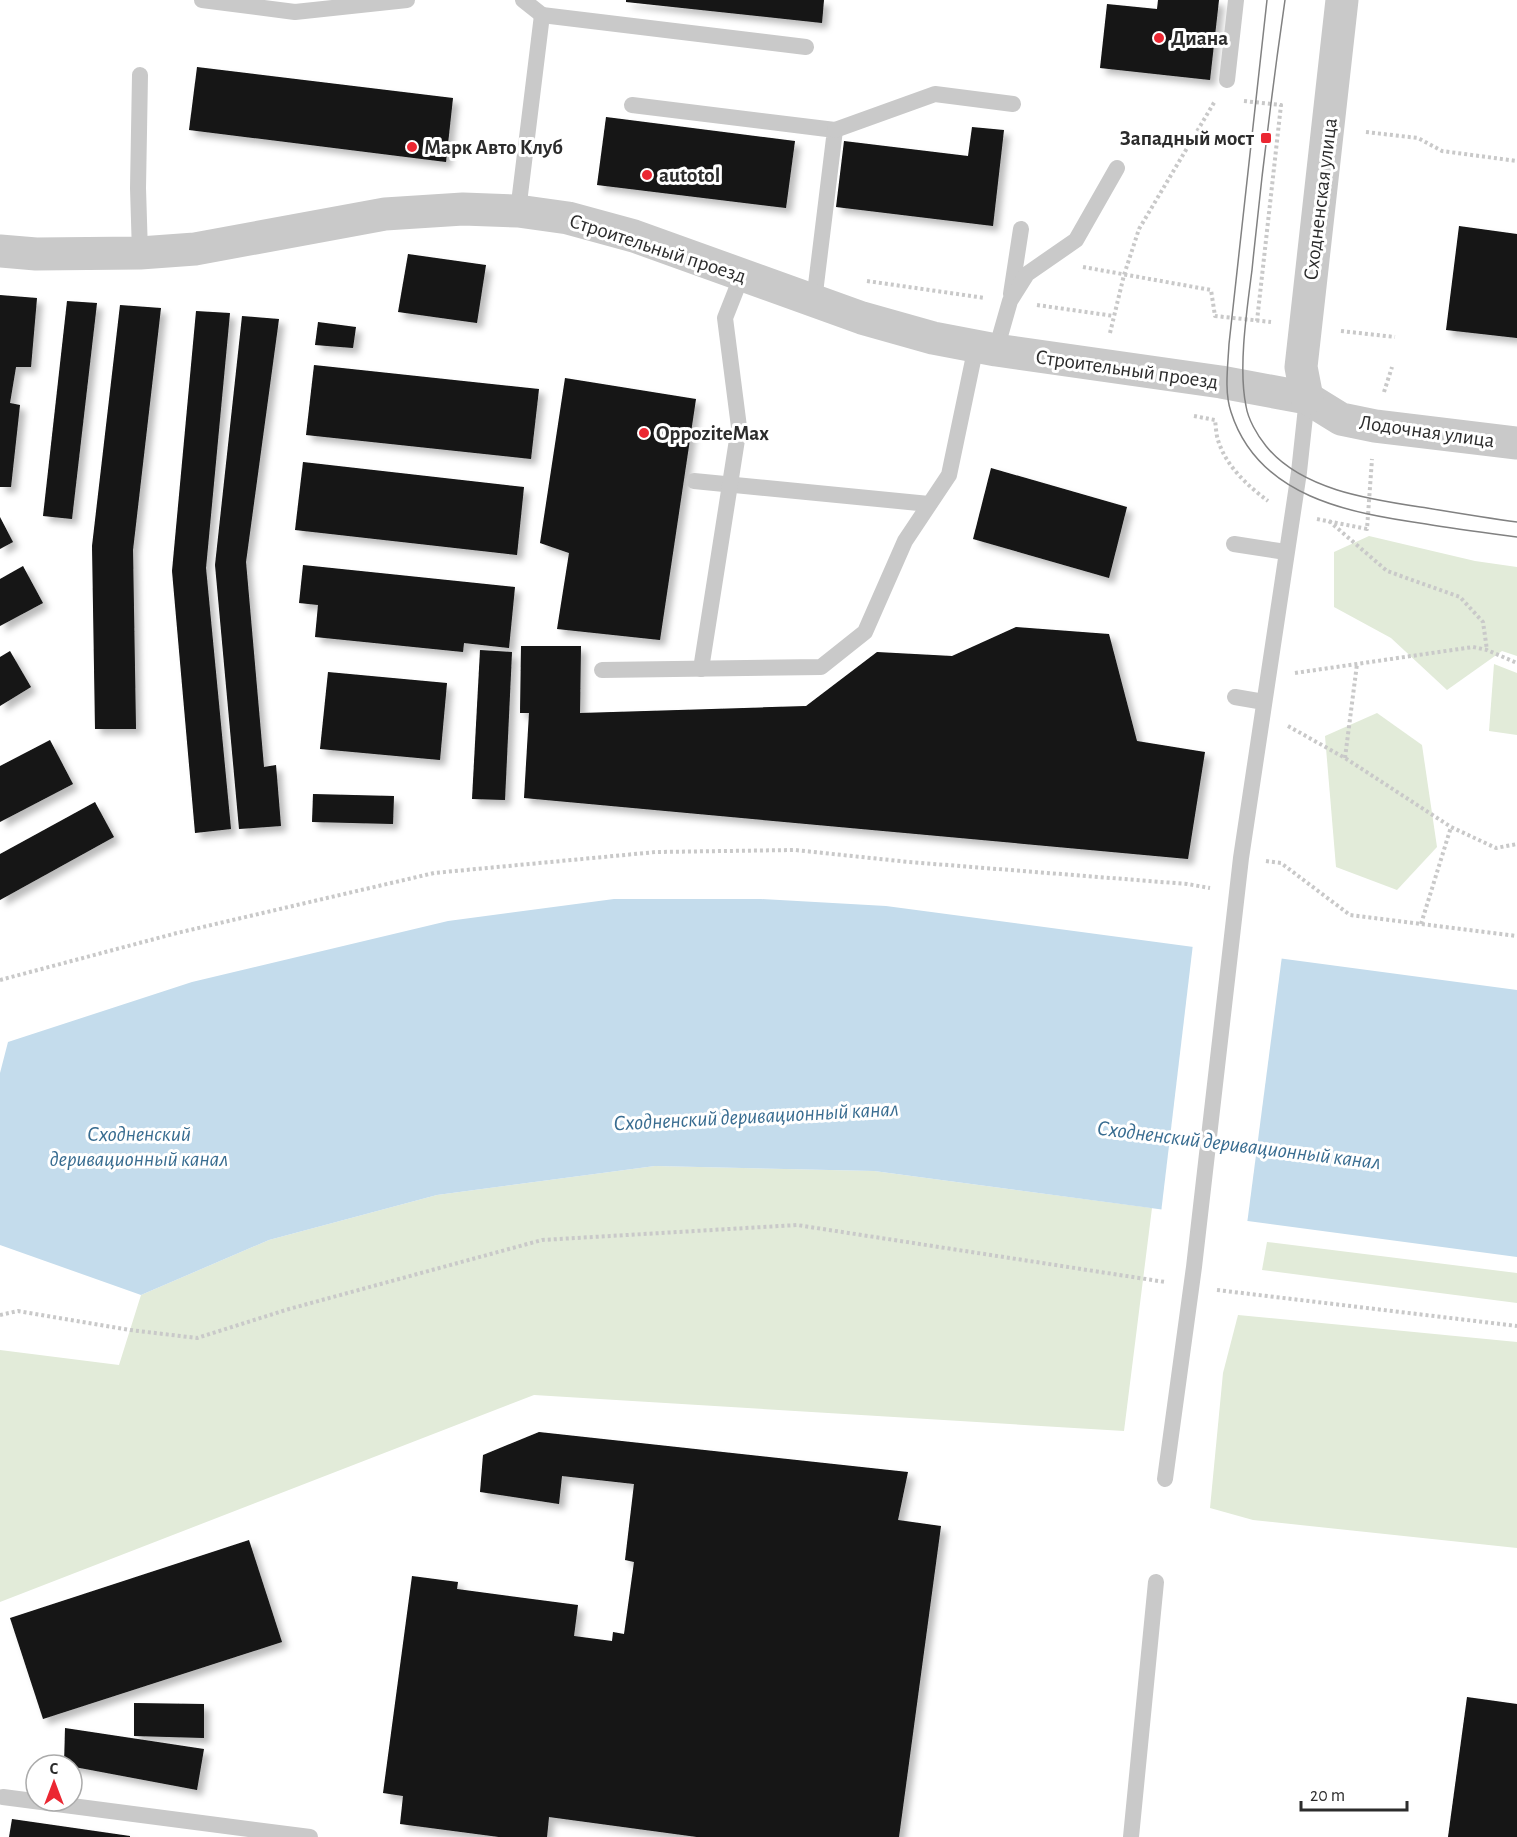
<svg xmlns="http://www.w3.org/2000/svg" width="1517" height="1837" viewBox="0 0 1517 1837" font-family="'Alegreya Sans',sans-serif">
<defs>
<filter id="shadow"><feDropShadow dx="5.5" dy="5.5" stdDeviation="3" flood-color="#0004"/></filter>
</defs>
<rect width="100%" height="100%" fill="#fff"/>
<g fill="#e2ebd9">
<polygon points="1369,536 1475,561 1517,567 1517,656 1502,651 1447,690 1391,638 1334,607 1334,552"/>
<polygon points="1494,664 1517,673 1517,735 1489,731"/>
<polygon points="1377,713 1422,745 1437,847 1397,890 1336,867 1325,736"/>
<polygon points="655,1166 874,1171 1152,1208 1124,1431 534,1395 0,1602 0,1350 119,1365 141,1295 269,1240 437,1195"/>
<polygon points="1267,1242 1517,1273 1517,1303 1262,1270"/>
<polygon points="1238,1315 1517,1342 1517,1548 1253,1520 1210,1508 1223,1373"/>
</g>
<polygon fill="#c4dcec" points="614,899 761,899 886,906 1517,990 1517,1257 874,1171 655,1166 437,1195 269,1240 141,1295 0,1245 0,1073 8,1042 192,982 448,921"/>
<polygon fill="#fff" points="1193,944 1282,956 1247,1224 1161,1213"/>
<g fill="#131313" filter="url(#shadow)">
<polygon points="626,0 824,0 822,23 626,2"/>
<polygon points="1158,0 1219,0 1210,80 1100,68 1107,4 1157,9"/>
<polygon points="197,67 453,98 446,162 189,130"/>
<polygon points="606,117 795,141 786,208 597,185"/>
<polygon points="972,127 1004,130 993,226 836,207 844,141 968,156"/>
<polygon points="1459,226 1517,234 1517,338 1446,330"/>
<polygon points="408,254 486,265 477,323 398,312"/>
<polygon points="0,295 37,298 31,367 16,367 10,403 20,405 11,487 0,487"/>
<polygon points="67,301 97,303 72,519 43,516"/>
<polygon points="120,305 161,308 133,550 136,729 95,729 92,546"/>
<polygon points="196,311 230,313 206,568 231,829 195,833 172,571"/>
<polygon points="242,316 279,319 246,562 264,767 276,765 281,826 239,829 215,565"/>
<polygon points="318,322 356,327 353,348 315,345"/>
<polygon points="314,365 539,389 531,459 306,435"/>
<polygon points="565,378 696,399 660,640 557,629 569,553 540,543"/>
<polygon points="303,462 524,487 517,555 295,530"/>
<polygon points="991,468 1127,507 1109,578 973,539"/>
<polygon points="0,517 13,542 0,549"/>
<polygon points="303,565 515,587 509,648 464,643 463,652 315,637 318,605 299,603"/>
<polygon points="23,566 43,603 0,626 0,579"/>
<polygon points="1016,627 1109,634 1137,741 1205,752 1188,859 524,798 529,713 520,713 521,646 581,646 580,713 806,706 877,652 952,656"/>
<polygon points="480,650 512,652 505,800 472,799"/>
<polygon points="10,651 31,687 0,706 0,657"/>
<polygon points="328,672 447,683 440,760 320,749"/>
<polygon points="50,740 73,784 0,822 0,766"/>
<polygon points="313,794 394,796 393,824 312,822"/>
<polygon points="95,802 114,837 0,900 0,854"/>
<polygon points="539,1432 908,1472 898,1520 941,1526 899,1837 697,1837 549,1817 547,1837 499,1837 400,1824 403,1796 383,1793 412,1576 458,1582 457,1589 578,1605 574,1636 612,1641 613,1632 624,1634 634,1562 625,1560 634,1484 562,1476 559,1504 480,1492 483,1455"/>
<polygon points="249,1540 282,1642 43,1719 10,1618"/>
<polygon points="1467,1697 1517,1704 1517,1837 1448,1837"/>
<polygon points="134,1703 204,1704 204,1738 134,1736"/>
<polygon points="65,1728 204,1749 197,1790 64,1765"/>
<polygon points="12,1819 130,1836 130,1837 9,1837"/>
</g>
<g fill="none" stroke-linecap="round" stroke-linejoin="round">
<g stroke="#c9c9c9" stroke-width="4" stroke-dasharray="3 3" stroke-linecap="butt">
<polyline points="1244,101 1281,105 1257,321"/>
<polyline points="1366,132 1418,138 1442,151 1517,161"/>
<polyline points="1083,267 1211,290 1215,316 1271,322"/>
<polyline points="867,281 985,298"/>
<polyline points="1037,305 1114,316"/>
<polyline points="1341,331 1395,337"/>
<polyline points="1110,333 1124,275 1139,229 1215,101"/>
<polyline points="1384,392 1392,367"/>
<path d="M1194 416 1215 420C1216 427 1216 436 1219 443 1227 467 1249 487 1268 501"/>
<polyline points="1317,519 1367,529 1372,459"/>
<polyline points="1329,521 1387,571 1460,597 1483,622 1487,650"/>
<polyline points="1295,673 1473,647 1487,650 1517,663"/>
<polyline points="1288,726 1345,758 1451,827 1496,848 1517,844"/>
<polyline points="1345,758 1357,664"/>
<polyline points="1266,861 1281,863 1350,915 1517,936"/>
<polyline points="1421,924 1451,827"/>
<polyline points="0,980 177,933 434,873 656,852 795,850 909,862 1187,884 1210,888"/>
<polyline points="1217,1290 1517,1326"/>
<polyline points="0,1315 18,1311 130,1330 197,1338 289,1309 542,1240 797,1225 1165,1282"/>
</g>
<g stroke="#c9c9c9" stroke-width="16">
<polyline points="202,0 295,12 407,0"/>
<polyline points="523,0 542,15"/>
<polyline points="140,75 138,188 140,253"/>
<polyline points="1227,80 1236,0"/>
<polyline points="632,105 835,130 814,301"/>
<polyline points="835,130 935,94 1013,104"/>
<polyline points="518,211 542,15 806,47"/>
<polyline points="1011,294 1021,229"/>
<polyline points="996,350 1010,301 1027,274 1076,240 1117,168"/>
<polyline points="694,481 929,504"/>
<polyline points="1234,544 1286,552"/>
<polyline points="701,669 739,427 725,318 742,275"/>
<polyline points="602,670 821,667 865,632 905,541 949,475 976,346"/>
<polyline points="1235,697 1264,702"/>
<polyline points="1165,1479 1194,1267 1241,858 1299,472 1307,398"/>
<polyline points="3,1797 310,1837"/>
<polyline points="1131,1837 1156,1582"/>
</g>
<g stroke="#c9c9c9" stroke-width="33">
<polyline points="0,251 36,254 140,253 195,249 385,214 463,209 518,211 568,218 634,236 862,318 933,338 996,350 1221,382 1307,398 1341,419 1375,426 1517,443"/>
<polyline points="1307,398 1301,367 1342,0"/>
</g>
<g stroke="#818181" stroke-width="1.5">
<path d="M1267 0 1229 344C1228 365 1224 392 1231 412 1258 497 1349 513 1426 524 1456 529 1487 533 1517 537"/>
<path d="M1285 0C1272 90 1261 180 1252 270 1247 309 1238 368 1246 406 1248 419 1257 435 1266 446 1302 491 1374 500 1427 508 1457 513 1487 518 1517 522"/>
</g>
</g>
<g fill="#eb2732" stroke="#fff" stroke-width="2">
<circle cx="1159" cy="38" r="6"/>
<rect x="1260" y="132" width="12" height="12" rx="3"/>
<circle cx="412" cy="147" r="6"/>
<circle cx="647" cy="175" r="6"/>
<circle cx="644" cy="433" r="6"/>
</g>
<g text-anchor="middle" stroke-width="6" stroke-linejoin="round" paint-order="stroke">
<g font-size="21" font-weight="bold" fill="#2c2c2c" stroke="#fff" text-anchor="start">
<text x="1171" y="45">Диана</text>
<text x="1254" y="145" text-anchor="end">Западный мост</text>
<text x="424" y="154">Марк Авто Клуб</text>
<text x="659" y="182">autotol</text>
<text x="656" y="440">OppoziteMax</text>
</g>
<g font-size="21" fill="#2c2c2c" stroke="#fff">
<text transform="translate(1320 199) rotate(-83)" y="7">Сходненская улица</text>
<text transform="translate(658 248) rotate(18)" y="7">Строительный проезд</text>
<text transform="translate(1127 369) rotate(8)" y="7">Строительный проезд</text>
<text transform="translate(1427 431) rotate(8)" y="7">Лодочная улица</text>
</g>
<g font-size="22" font-style="italic" fill="#386c90" stroke="#fff">
<text transform="translate(756 1115) rotate(-3)" y="8">Сходненский деривационный канал</text>
<text x="139" y="1141">Сходненский<tspan x="139" dy="25">деривационный канал</tspan></text>
<text transform="translate(1239 1144) rotate(7)" y="8">Сходненский деривационный канал</text>
</g>
</g>
<g transform="translate(54 1783)"><circle r="28" fill="#ffffff" stroke="#ababab" stroke-width="1.5"/>
<path d="M0-4.5L10 22L0 15L-10 22Z" fill="#eb2732"/>
<text y="-9" font-size="16" font-weight="bold" text-anchor="middle" fill="#2c2c2c">С</text>
</g>
<path d="M1301 1801v9h106v-9" fill="none" stroke="#2c2c2c" stroke-width="3"/>
<text x="1310" y="1801" font-size="18" fill="#2c2c2c" stroke="#ffffff" stroke-width="4.5" paint-order="stroke">20 m</text>
</svg>
